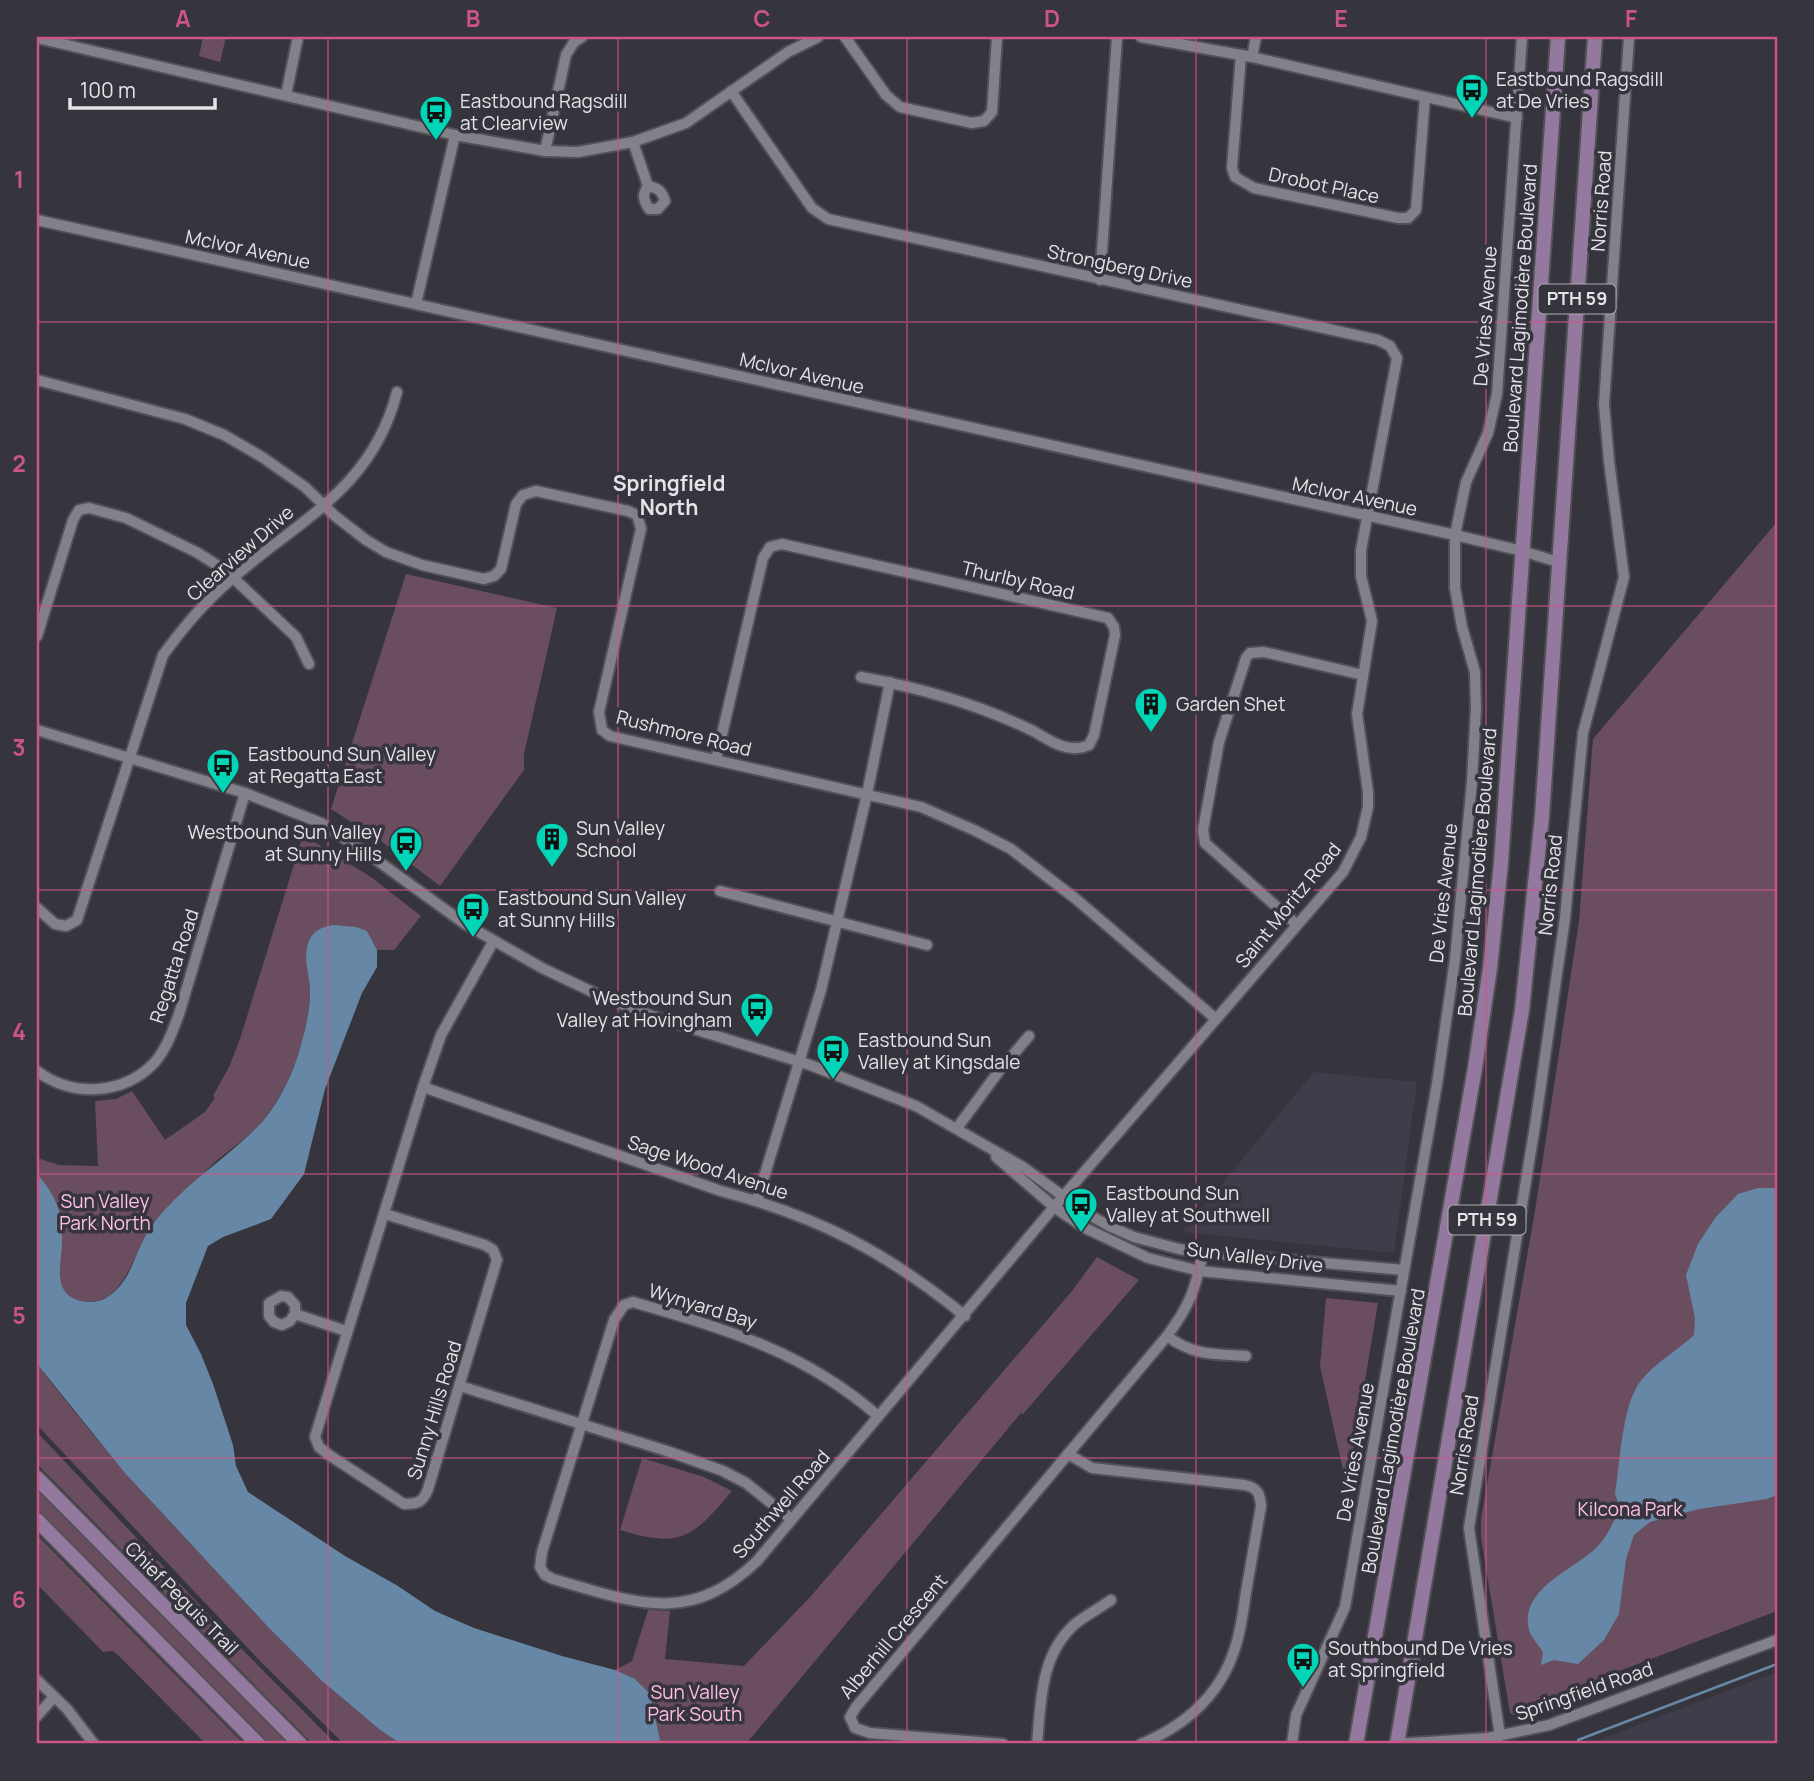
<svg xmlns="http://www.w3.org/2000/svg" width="1814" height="1781" viewBox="0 0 1814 1781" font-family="Manrope,sans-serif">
<rect width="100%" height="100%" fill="#36343c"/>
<g fill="#403d4b">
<polygon points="1314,1072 1417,1082 1394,1253 1182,1232"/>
<polygon points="1777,1672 1777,1744 1588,1744"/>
</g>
<g fill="#6a4e5f">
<polygon points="203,37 226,37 220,62 199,56"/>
<polygon points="1777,522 1777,1611 1551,1697 1516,1716 1510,1713 1481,1538 1481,1519 1535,1211 1579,921 1593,739"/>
<polygon points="406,574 557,608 524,754 524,770 440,886 381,841 331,809"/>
<path d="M303 835 371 877 421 916 394 950H377L367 931 314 933C299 951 311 973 310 994 309 1019 302 1045 294 1067 286 1085 277 1103 265 1118 251 1136 230 1149 213 1164 202 1174 192 1189 182 1201 168 1218 151 1236 138 1254 128 1269 123 1287 107 1297 96 1304 77 1304 67 1294 50 1278 65 1243 60 1222 57 1206 47 1186 37 1175V1158L59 1165 98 1166 95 1101 116 1099 132 1091 165 1140 205 1112 215 1098 213 1096 229 1067 240 1039Z"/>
<polygon points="1097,1257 1139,1280 1023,1414 1021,1413 746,1744 661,1744 650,1694 615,1670 632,1661 648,1610 670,1611 665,1659 744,1666 811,1596 1072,1291"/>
<polygon points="1326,1298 1378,1303 1347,1488 1320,1366"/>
<path d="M37 1364C94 1439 157 1509 222 1577 277 1637 334 1698 401 1744H344L261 1662 37 1425Z"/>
<polygon points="37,1432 227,1634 336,1744 313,1744 37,1464"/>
<path d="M642 1458 704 1477 732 1491C693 1537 682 1549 620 1530Z"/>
<polygon points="37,1486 292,1744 266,1744 37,1512"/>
<polygon points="37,1535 244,1744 206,1744 117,1654 113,1651 103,1652 37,1584"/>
</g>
<g fill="#6787a6">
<path d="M333 925 356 927 367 931 377 950V967L362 993 325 1089 304 1174 271 1219 223 1237 208 1246 186 1303V1325L201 1354 213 1384 233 1445 236 1466 248 1492 345 1556 398 1586 435 1611 474 1628 562 1656 615 1670 635 1679 650 1694 661 1744H401L379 1729 322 1681 269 1628 125 1473 37 1364V1174C45 1183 53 1194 57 1205 61 1216 62 1230 62 1242 62 1261 52 1289 75 1299 84 1303 97 1303 106 1298 132 1283 135 1249 151 1227 181 1185 227 1159 262 1122 276 1106 286 1086 294 1067 302 1044 309 1019 310 995 311 976 300 955 311 937 316 929 324 927 333 925Z"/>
<path d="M1758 1188H1774L1777 1190V1495L1767 1499 1699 1509 1650 1522 1634 1535 1626 1559 1619 1614 1604 1640 1578 1664 1554 1660 1541 1665 1543 1652C1539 1646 1533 1639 1530 1633 1516 1591 1571 1571 1595 1549 1607 1538 1614 1521 1620 1507L1615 1494C1620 1464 1622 1405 1640 1382 1654 1363 1677 1351 1694 1335L1695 1318 1686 1275 1698 1244 1715 1218 1738 1194Z"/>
</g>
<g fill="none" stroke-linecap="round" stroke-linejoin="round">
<polyline stroke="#6787a6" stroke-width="2.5" points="1578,1740 1777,1664"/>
<defs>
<g id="minor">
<polyline points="845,37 886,95 900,107 972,123 984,121 992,112 997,37"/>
<polyline points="1141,37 1252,57 1517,118"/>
<polyline points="37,38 455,135 545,151 578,152 633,142 686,123 788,52 818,37"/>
<polyline points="1241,55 1232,168 1235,177 1254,188 1398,218 1408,218 1416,210 1425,97"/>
<polyline points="1252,57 1256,37"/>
<path d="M731 91 812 208 828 219 1378 340 1390 346 1397 358 1361 550V576L1372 621 1357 714 1368 792V807L1361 837 1343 872 1054 1207 757 1561C688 1627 634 1602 553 1579L545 1575 540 1567 542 1552 614 1320 624 1305 633 1302C725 1329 804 1351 878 1416"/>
<polyline points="286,95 298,37"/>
<path d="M633 142 648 186C658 188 662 191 665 201L658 209H649C643 199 642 195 648 186"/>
<polyline points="545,151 566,55 574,42 582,37"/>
<polyline points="37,220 1455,535 1522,551 1558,562"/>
<polyline points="1100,280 1117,37"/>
<polyline points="416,304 455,135"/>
<polyline points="37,380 185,419 224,435 262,457 305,487 335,516 366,540 386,552 422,565 484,579 494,576 501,569 516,504 523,495 536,491 628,511 637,515 641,529 599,712 602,730 610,736 921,807 974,830 1011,849 1076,899 1216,1019"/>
<polyline points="37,636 73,520 79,510 89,508 126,518 198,553 226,571 296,637 309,664"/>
<polyline points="37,730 245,793 321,823 371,856 465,924 542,968 599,995 649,1015 810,1065 916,1106 1023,1167 1086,1213 1109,1226 1134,1237 1179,1249 1210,1253 1404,1270"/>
<path d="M716 760 763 558 770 547 782 544 1108 618 1114 627 1115 635 1094 735 1089 745C1069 754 1052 742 1035 732 981 705 921 688 861 677"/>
<polyline points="720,891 927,945"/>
<path d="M37 908 55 924 66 926 77 920 163 655C179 633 195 613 215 594 286 525 370 497 397 392"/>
<polyline points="1296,924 1205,843 1203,830 1219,742 1246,658 1250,653 1264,652 1363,675"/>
<path d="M37 1071C73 1098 124 1095 155 1062 167 1048 173 1030 179 1014L245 793"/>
<path d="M423 1087 721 1191C819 1217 886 1252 965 1316"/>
<polyline points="957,1128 999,1071 1029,1036"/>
<polyline points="996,1157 1054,1207 1085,1228 1148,1258 1200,1271 1401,1291"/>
<polyline points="757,1200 821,990 867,794 890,682"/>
<path d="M385 1214 485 1245 493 1250 497 1260 428 1489C423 1502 418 1504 404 1504L329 1455 319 1447 315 1437 423 1087 441 1035 493 942"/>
<polyline points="295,1314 295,1305 288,1297 281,1296 269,1303 269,1316 274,1322 282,1325 290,1321 295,1314 346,1331"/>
<path d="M1167 1336C1194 1356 1214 1354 1246 1356"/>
<polyline points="460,1386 670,1452 723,1471 746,1483 791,1519"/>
<path d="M1068 1454 1092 1468 1245 1485C1258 1488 1260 1494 1261 1506 1256 1535 1251 1564 1246 1592 1243 1612 1241 1632 1234 1651 1219 1696 1184 1726 1141 1744"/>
<polyline points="37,1680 67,1709 94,1744"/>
<polyline points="37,1716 54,1697"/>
<polyline points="1500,1736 1469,1528 1535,1126 1565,918 1583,733 1624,577 1609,461 1604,404 1629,37"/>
<path d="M1003 1744 870 1733 855 1728 850 1717 856 1707 1167 1336C1189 1307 1196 1288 1203 1252"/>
<path d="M1037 1744C1041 1702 1040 1655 1075 1624 1086 1615 1100 1608 1111 1600"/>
<polyline points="1292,1744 1296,1715 1345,1607 1437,1084 1455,959 1472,782 1476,708 1475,672 1462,627 1455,588 1455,535 1466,482 1488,433 1497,394 1522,37"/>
<polyline points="1395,1744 1488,1738 1549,1725 1777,1640"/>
</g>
<g id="major">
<polyline points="37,1478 300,1744"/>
<polyline points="37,1520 258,1744"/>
<polyline points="1356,1744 1475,1068 1490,968 1501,863 1558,37"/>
<polyline points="1397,1744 1522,1010 1542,816 1595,37"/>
</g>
</defs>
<use href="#minor" stroke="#515056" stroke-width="14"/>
<use href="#major" stroke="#515056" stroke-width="18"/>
<use href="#minor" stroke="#82818a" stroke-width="10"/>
<use href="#major" stroke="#93799e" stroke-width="14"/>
</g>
<path fill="none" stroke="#cc5585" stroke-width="2" stroke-opacity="0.55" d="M328 37V1744M618 37V1744M907 37V1744M1196 37V1744M1486 37V1744M37 322H1777M37 606H1777M37 890H1777M37 1174H1777M37 1458H1777"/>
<defs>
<symbol id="bus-pin" viewBox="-11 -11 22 30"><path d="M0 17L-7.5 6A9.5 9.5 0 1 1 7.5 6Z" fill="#00d5b7" stroke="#36343c"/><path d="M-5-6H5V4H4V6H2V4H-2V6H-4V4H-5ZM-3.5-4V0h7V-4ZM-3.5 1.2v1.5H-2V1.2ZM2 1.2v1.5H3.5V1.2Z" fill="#111"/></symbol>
<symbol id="building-pin" viewBox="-11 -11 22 30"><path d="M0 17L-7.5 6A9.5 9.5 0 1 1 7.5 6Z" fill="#00d5b7" stroke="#36343c"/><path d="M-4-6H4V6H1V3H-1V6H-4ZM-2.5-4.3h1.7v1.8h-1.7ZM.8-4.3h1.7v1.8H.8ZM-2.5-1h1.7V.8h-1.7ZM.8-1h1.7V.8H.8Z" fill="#111"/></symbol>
</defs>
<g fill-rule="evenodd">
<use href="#bus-pin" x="1453" y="71" width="38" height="52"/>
<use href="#bus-pin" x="417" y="93" width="38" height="52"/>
<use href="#building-pin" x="1132" y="685" width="38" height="52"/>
<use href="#bus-pin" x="204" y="746" width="38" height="52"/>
<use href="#building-pin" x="533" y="820" width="38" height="52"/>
<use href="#bus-pin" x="387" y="824" width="38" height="52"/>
<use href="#bus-pin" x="454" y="890" width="38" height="52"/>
<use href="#bus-pin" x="738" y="990" width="38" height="52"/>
<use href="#bus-pin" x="814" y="1032" width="38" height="52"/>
<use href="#bus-pin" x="1062" y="1185" width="38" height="52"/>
<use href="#bus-pin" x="1284" y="1640" width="38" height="52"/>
</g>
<g text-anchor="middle" stroke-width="7" stroke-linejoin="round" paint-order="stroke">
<g fill="#36343c" stroke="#b0aeb4" stroke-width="2">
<rect x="1538.5" y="284.5" width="77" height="29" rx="5"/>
<rect x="1448.5" y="1205.5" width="77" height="29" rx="5"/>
</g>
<g font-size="18" font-weight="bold" fill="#e4e3e8">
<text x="1577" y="305">PTH 59</text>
<text x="1487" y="1226">PTH 59</text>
</g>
<g font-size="19" fill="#e4e3e8" stroke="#36343c" text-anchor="start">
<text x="1496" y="86">Eastbound Ragsdill<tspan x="1496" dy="22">at De Vries</tspan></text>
<text x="460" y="108">Eastbound Ragsdill<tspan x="460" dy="22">at Clearview</tspan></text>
<text x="1176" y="711">Garden Shet</text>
<text x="248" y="761">Eastbound Sun Valley<tspan x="248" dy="22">at Regatta East</tspan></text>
<text x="576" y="835">Sun Valley<tspan x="576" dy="22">School</tspan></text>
<text x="382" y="839" text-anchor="end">Westbound Sun Valley<tspan x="382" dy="22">at Sunny Hills</tspan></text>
<text x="498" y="905">Eastbound Sun Valley<tspan x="498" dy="22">at Sunny Hills</tspan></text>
<text x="732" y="1005" text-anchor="end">Westbound Sun<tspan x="732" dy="22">Valley at Hovingham</tspan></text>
<text x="858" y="1047">Eastbound Sun<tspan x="858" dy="22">Valley at Kingsdale</tspan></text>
<text x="1106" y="1200">Eastbound Sun<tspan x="1106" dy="22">Valley at Southwell</tspan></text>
<text x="1328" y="1655">Southbound De Vries<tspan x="1328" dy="22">at Springfield</tspan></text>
</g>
<g font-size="19" fill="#e4e3e8" stroke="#36343c">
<text transform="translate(1324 185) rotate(12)" y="7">Drobot Place</text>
<text transform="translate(1601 201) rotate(-86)" y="7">Norris Road</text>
<text transform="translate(248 249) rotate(12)" y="7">McIvor Avenue</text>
<text transform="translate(1120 266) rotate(12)" y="7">Strongberg Drive</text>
<text transform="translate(1520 308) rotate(-86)" y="7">Boulevard Lagimodière Boulevard</text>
<text transform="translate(1485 316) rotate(-86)" y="7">De Vries Avenue</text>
<text transform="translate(802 373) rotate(13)" y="7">McIvor Avenue</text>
<text transform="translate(1355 496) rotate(12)" y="7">McIvor Avenue</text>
<text transform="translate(240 553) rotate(-41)" y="7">Clearview Drive</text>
<text transform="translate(1018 580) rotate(13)" y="7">Thurlby Road</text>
<text transform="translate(684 733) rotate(14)" y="7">Rushmore Road</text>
<text transform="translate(1477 872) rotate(-85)" y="7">Boulevard Lagimodière Boulevard</text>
<text transform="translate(1550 885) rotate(-84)" y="7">Norris Road</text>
<text transform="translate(1443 893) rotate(-84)" y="7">De Vries Avenue</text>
<text transform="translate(1288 905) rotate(-51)" y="7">Saint Moritz Road</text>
<text transform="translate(174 966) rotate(-72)" y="7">Regatta Road</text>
<text transform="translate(708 1167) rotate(18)" y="7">Sage Wood Avenue</text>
<text transform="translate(1255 1257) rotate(7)" y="7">Sun Valley Drive</text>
<text transform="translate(703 1306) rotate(17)" y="7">Wynyard Bay</text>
<text transform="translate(434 1410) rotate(-73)" y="7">Sunny Hills Road</text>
<text transform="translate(1393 1431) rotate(-80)" y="7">Boulevard Lagimodière Boulevard</text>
<text transform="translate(1464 1445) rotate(-81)" y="7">Norris Road</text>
<text transform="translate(1355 1452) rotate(-80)" y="7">De Vries Avenue</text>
<text transform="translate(781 1504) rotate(-49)" y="7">Southwell Road</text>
<text transform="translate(182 1598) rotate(45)" y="7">Chief Peguis Trail</text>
<text transform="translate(893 1636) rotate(-50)" y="7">Alberhill Crescent</text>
<text transform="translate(1584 1691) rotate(-19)" y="7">Springfield Road</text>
</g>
<g font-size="19" fill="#febee6" stroke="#36343c">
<text x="105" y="1208">Sun Valley<tspan x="105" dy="22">Park North</tspan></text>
<text x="1630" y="1516">Kilcona Park</text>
<text x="695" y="1699">Sun Valley<tspan x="695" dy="22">Park South</tspan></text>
</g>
<g font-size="21" font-weight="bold" fill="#e4e3e8" stroke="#36343c">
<text x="669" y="491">Springfield<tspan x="669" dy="24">North</tspan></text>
</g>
</g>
<rect width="1814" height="1781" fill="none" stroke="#36343c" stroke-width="77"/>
<path d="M70 98v10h145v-10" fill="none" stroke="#e4e3e8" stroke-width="3.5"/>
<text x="80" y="98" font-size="21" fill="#e4e3e8" stroke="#36343c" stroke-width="5" paint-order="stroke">100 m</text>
<rect x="38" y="38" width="1738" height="1704" fill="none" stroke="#cc5585" stroke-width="2.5"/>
<g font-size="23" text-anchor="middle" font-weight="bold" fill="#cc5585">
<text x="183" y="27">A</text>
<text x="473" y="27">B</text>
<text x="762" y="27">C</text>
<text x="1052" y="27">D</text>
<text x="1341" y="27">E</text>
<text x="1631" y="27">F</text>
<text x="19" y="188">1</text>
<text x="19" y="472">2</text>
<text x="19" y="756">3</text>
<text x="19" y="1040">4</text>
<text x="19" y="1324">5</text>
<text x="19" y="1608">6</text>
</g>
</svg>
